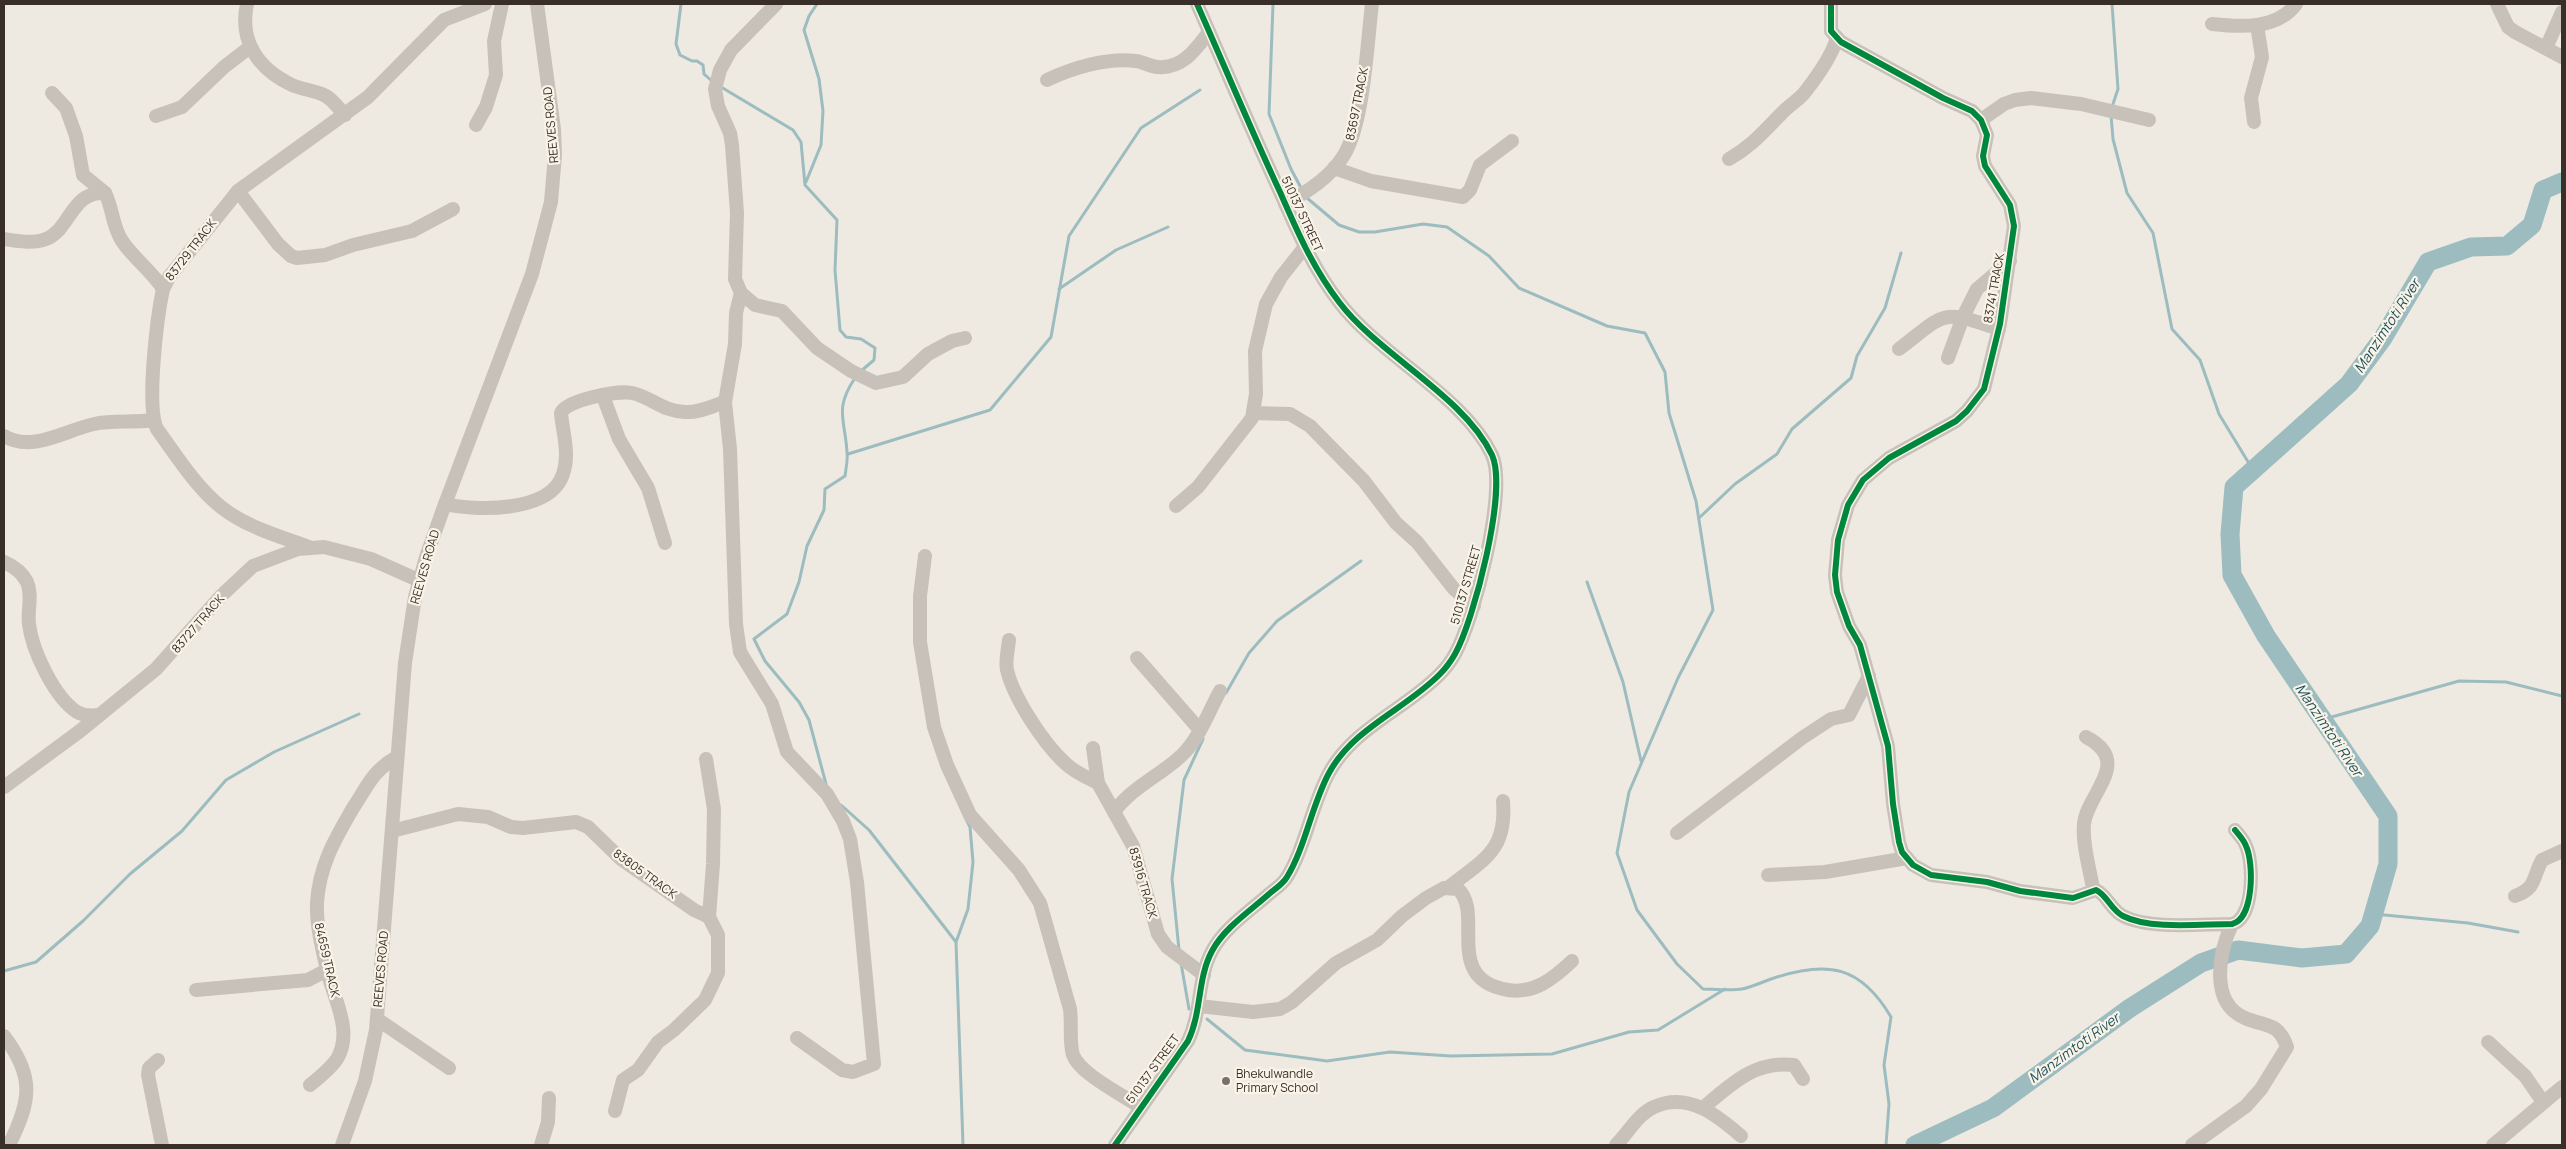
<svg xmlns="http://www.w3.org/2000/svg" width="2566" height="1149" viewBox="0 0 2566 1149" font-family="Manrope,sans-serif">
<rect width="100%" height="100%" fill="#eeeae1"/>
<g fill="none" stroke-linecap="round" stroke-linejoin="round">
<g stroke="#9cbcbf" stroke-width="3">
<polyline points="681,4 676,44 680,55 692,61 697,61 703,65 704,74 713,82"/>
<polyline points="1273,4 1269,114 1291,169 1300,186"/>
<polyline points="2112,4 2118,89 2112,107"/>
<polyline points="721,87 793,130 801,142 805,185 837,220 835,270 840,330 846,337 861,339 875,348 874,360 861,371"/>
<polyline points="2111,115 2113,139 2127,193 2153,233 2172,329 2200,360 2219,414 2253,470"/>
<polyline points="806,182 821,145 823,111 819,79 804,30 809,16 817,4"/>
<path d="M1307 198 1339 225 1359 232H1375L1423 224 1447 227 1489 256 1519 288 1607 326 1645 333 1665 372 1669 413 1696 501 1713 610 1678 678 1629 792 1617 853 1637 910 1677 964 1703 989C1716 989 1730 991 1742 989 1753 987 1764 981 1774 978 1828 960 1861 966 1891 1017L1884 1065 1889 1104 1886 1145"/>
<polyline points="1059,289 1116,250 1168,227"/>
<polyline points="848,454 990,410 1051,337 1069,236 1141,128 1200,90"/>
<polyline points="1699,518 1735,484 1777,454 1792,429 1851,378 1857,356 1885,308 1901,253"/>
<polyline points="1587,582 1623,682 1641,761"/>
<polyline points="1226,693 1249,653 1277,621 1361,561"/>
<polyline points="2321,720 2459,681 2506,682 2562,696"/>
<path d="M826 784 809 720 799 702 765 661 754 639 787 614 799 582 807 546 824 510 825 489 845 476C846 468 848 460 847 452 845 419 834 409 855 378"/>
<polyline points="841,805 869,830 956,942"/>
<polyline points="2374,914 2468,923 2518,932"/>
<polyline points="1179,950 1172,879 1184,780 1203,739"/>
<polyline points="1181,963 1189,1009"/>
<polyline points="4,971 36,962 83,921 130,874 182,831 226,780 274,752 359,714"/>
<polyline points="1207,1019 1245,1050 1327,1061 1390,1052 1451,1056 1552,1054 1629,1032 1658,1030 1725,989"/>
<polyline points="963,1145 956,942 968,909 973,862 970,827 966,819"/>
</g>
<polyline stroke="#9cbcbf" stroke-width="19" points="1915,1145 1993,1108 2130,1008 2201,963 2238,950 2302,958 2346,954 2370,926 2388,864 2388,816 2266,636 2232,575 2230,534 2234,487 2349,384 2383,338 2428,262 2471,247 2507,246 2532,225 2543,190 2562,182"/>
<g stroke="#c7c1ba" stroke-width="14">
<path d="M247 4C239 41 258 69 292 85 303 90 315 90 326 96 333 100 339 109 345 115"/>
<polyline points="776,4 731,50 720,70 715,89 718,106 730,133 732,145 737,213 735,279 741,293 736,313 735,344 725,402 730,449 736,624 740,652 772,704 787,752 827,794 843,821 850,839 857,882 874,1064 853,1072 842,1070 797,1038"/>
<path d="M1831 4V31L1841 42 1943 98 1972 111 1981 120 1987 135 1983 156 1985 166 2010 205 2014 226 2000 324 1984 389 1967 411 1956 421 1889 458 1863 480 1848 505 1838 540 1835 575 1837 592 1849 626 1860 645 1888 746 1893 804 1899 842 1902 852 1913 865 1931 875 1987 882 2020 891 2073 898 2096 890C2107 895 2111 910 2123 916 2150 930 2202 924 2232 924 2254 919 2254 863 2246 846 2244 840 2239 835 2235 830"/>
<polyline points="2497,4 2508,27 2515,32 2562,57"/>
<path d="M2212 24C2239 27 2277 30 2296 4"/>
<polyline points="2546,48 2562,12"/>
<path d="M1047 80C1072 68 1108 57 1136 61 1144 62 1151 67 1158 67 1183 69 1196 49 1209 32"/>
<polyline points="52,93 66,108 76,136 83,175 105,193"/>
<polyline points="156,116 182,107 224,67 250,47"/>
<polyline points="1981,120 2004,104 2015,100 2031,98 2081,104 2149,120"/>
<polyline points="2254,122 2251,98 2262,57 2257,25"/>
<polyline points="476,125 486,107 496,75 494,41 502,4"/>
<path d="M1729 159C1753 145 1763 132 1782 113 1789 105 1799 100 1805 92 1816 78 1832 55 1837 38"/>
<polyline points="1334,168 1371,181 1463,197 1470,190 1480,165 1512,141"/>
<polyline points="238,191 278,244 291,256 297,258 325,255 353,245 412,231 453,209"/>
<path d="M1285 204C1307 192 1331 177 1344 155 1364 122 1367 44 1372 4"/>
<path d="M4 239C17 241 33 244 46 239 71 229 71 191 105 193 113 208 112 226 122 241 134 259 152 271 163 289"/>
<polyline points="741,293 755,305 782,311 817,348 851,371 876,383 903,377 928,354 952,341 965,338"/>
<path d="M1899 349C1947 312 1940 309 1999 329"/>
<polyline points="1948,358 1963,317 1977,289 2010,261"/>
<polyline points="603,396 619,439 648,488 665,543"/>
<polyline points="1253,413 1290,414 1310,426 1364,481 1396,523 1417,542 1454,589 1474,606"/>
<path d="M4 436C32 453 66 430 94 424 113 420 133 423 153 420"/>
<path d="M445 504C475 511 551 513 563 474 570 454 563 434 561 413 566 400 618 390 632 393 651 397 662 411 685 412 699 413 712 406 725 402"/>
<polyline points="1176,506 1198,487 1252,418 1256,394 1255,351 1266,304 1281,277 1304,248"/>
<path d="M309 547C279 536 246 527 221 507 195 486 176 455 157 429 146 406 157 317 163 289L169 277 238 191 368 97 444 20 485 4"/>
<path d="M925 556 920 596V642L934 727 947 765 970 815 1019 870 1040 903 1070 1009C1072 1023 1069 1043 1073 1055 1080 1074 1123 1095 1140 1107"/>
<path d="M4 562C13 566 22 572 27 582 33 596 27 610 29 624 32 650 54 697 77 712 84 716 92 716 99 715"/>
<path d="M1009 640C1008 650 1005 660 1007 670 1013 697 1044 744 1065 763 1074 772 1086 777 1098 783"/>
<polyline points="1137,658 1199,729"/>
<path d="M2086 737C2134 762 2087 793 2084 824 2082 845 2090 869 2093 889"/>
<polyline points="1093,748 1098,783 1133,846 1158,934 1167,947 1204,975"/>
<polyline points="4,787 80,731 156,669 222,595 253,566 298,549 324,547 371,559 418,580"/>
<path d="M1114 812C1132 787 1160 776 1182 755 1199 739 1209 711 1220 691"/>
<polyline points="392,831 458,814 488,817 511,827 523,828 576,822 588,827 621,859 694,910 709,917"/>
<polyline points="1677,833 1802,738 1831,719 1849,715 1869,676"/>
<polyline points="1768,875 1825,872 1907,858"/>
<path d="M1449 887C1484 859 1507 851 1503 801"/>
<path d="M2515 896C2537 888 2532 878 2542 860L2562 851"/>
<polyline points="196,990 308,980 327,970"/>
<path d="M1199 1006 1253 1012 1280 1009 1292 1002 1336 963 1377 940 1402 916 1426 898 1444 888 1458 889C1485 914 1442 979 1508 990 1534 994 1553 979 1572 961"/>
<polyline points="377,1019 449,1068"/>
<path d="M4 1036C35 1077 31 1101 9 1145"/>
<polyline points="2488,1042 2525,1076 2543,1102"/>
<polyline points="158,1060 149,1068 148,1075 162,1145"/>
<path d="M310 1085C320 1077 330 1069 337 1059 353 1032 335 1001 328 974 323 952 316 926 317 903 319 866 335 839 353 808 367 787 373 770 397 757"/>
<path d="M1703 1108C1730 1085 1755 1060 1794 1065L1803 1079"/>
<polyline points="615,1111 623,1080 638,1070 658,1042 674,1030 705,1000 718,973 718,935 709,917 713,864 714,809 706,759"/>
<polyline points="342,1145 365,1081 376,1030 405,663 415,597 426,557 445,504 532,274 551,202 555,155 554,129 537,4"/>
<polyline points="541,1145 548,1122 549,1098"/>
<path d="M1115 1145 1188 1041C1202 1012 1197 979 1212 951 1224 928 1250 911 1269 894 1275 889 1283 884 1287 877 1305 848 1312 804 1329 773 1353 728 1406 709 1440 674 1446 668 1451 661 1455 654 1474 620 1508 490 1492 455 1464 396 1379 355 1339 302 1313 268 1297 231 1280 192 1251 130 1225 67 1197 4"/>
<path d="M1616 1145C1628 1133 1638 1114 1654 1107 1688 1091 1718 1116 1741 1136"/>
<path d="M2192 1145 2246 1106 2261 1089 2287 1047C2278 1021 2265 1027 2245 1018 2209 1003 2219 952 2232 924"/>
<polyline points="2493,1145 2562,1087"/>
</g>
<defs>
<g id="cycleway">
<path d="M1831 4V31L1841 42 1943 98 1972 111 1981 120 1987 135 1983 156 1985 166 2010 205 2014 226 2000 324 1984 389 1967 411 1956 421 1889 458 1863 480 1848 505 1838 540 1835 575 1837 592 1849 626 1860 645 1888 746 1893 804 1899 842 1902 852 1913 865 1931 875 1987 882 2020 891 2073 898 2096 890C2107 895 2111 910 2123 916 2150 930 2202 924 2232 924 2254 919 2254 863 2246 846 2244 840 2239 835 2235 830"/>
<path d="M1115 1145 1188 1041C1202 1012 1197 979 1212 951 1224 928 1250 911 1269 894 1275 889 1283 884 1287 877 1305 848 1312 804 1329 773 1353 728 1406 709 1440 674 1446 668 1451 661 1455 654 1474 620 1508 490 1492 455 1464 396 1379 355 1339 302 1313 268 1297 231 1280 192 1251 130 1225 67 1197 4"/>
</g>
</defs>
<use href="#cycleway" stroke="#faf4e8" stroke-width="9"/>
<use href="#cycleway" stroke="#00873e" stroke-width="6"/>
</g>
<circle fill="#787069" stroke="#faf4e8" stroke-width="2" cx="1226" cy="1081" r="5"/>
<g text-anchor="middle" stroke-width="4.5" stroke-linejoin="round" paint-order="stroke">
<g font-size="12" fill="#382f28" stroke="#faf4e8">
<text transform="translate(1357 104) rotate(-79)" y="4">83697 TRACK</text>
<text transform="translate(551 125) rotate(-95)" y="4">REEVES ROAD</text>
<text transform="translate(1302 214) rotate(65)" y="4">510137 STREET</text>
<text transform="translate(191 250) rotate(-52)" y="4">83729 TRACK</text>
<text transform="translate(1994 288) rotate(-80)" y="4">83741 TRACK</text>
<text transform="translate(425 567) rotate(-74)" y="4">REEVES ROAD</text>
<text transform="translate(1466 585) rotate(-74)" y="4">510137 STREET</text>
<text transform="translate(198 624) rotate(-49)" y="4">83727 TRACK</text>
<text transform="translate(645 874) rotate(36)" y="4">83805 TRACK</text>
<text transform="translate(1143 883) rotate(74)" y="4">83916 TRACK</text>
<text transform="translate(327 960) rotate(77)" y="4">84659 TRACK</text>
<text transform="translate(381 969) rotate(-85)" y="4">REEVES ROAD</text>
<text transform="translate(1153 1069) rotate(-54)" y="4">510137 STREET</text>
</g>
<g font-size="12" fill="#382f28" stroke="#faf4e8" text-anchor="start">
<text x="1236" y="1078">Bhekulwandle<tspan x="1236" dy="14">Primary School</tspan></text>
</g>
<g font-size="14" font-style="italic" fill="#1c4f5b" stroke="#faf4e8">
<text transform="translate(2387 326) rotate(-57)" y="5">Manzimtoti River</text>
<text transform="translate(2329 730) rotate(56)" y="5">Manzimtoti River</text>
<text transform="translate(2074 1048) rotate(-36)" y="5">Manzimtoti River</text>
</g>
</g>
<rect width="2566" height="1149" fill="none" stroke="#382f28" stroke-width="10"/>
</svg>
